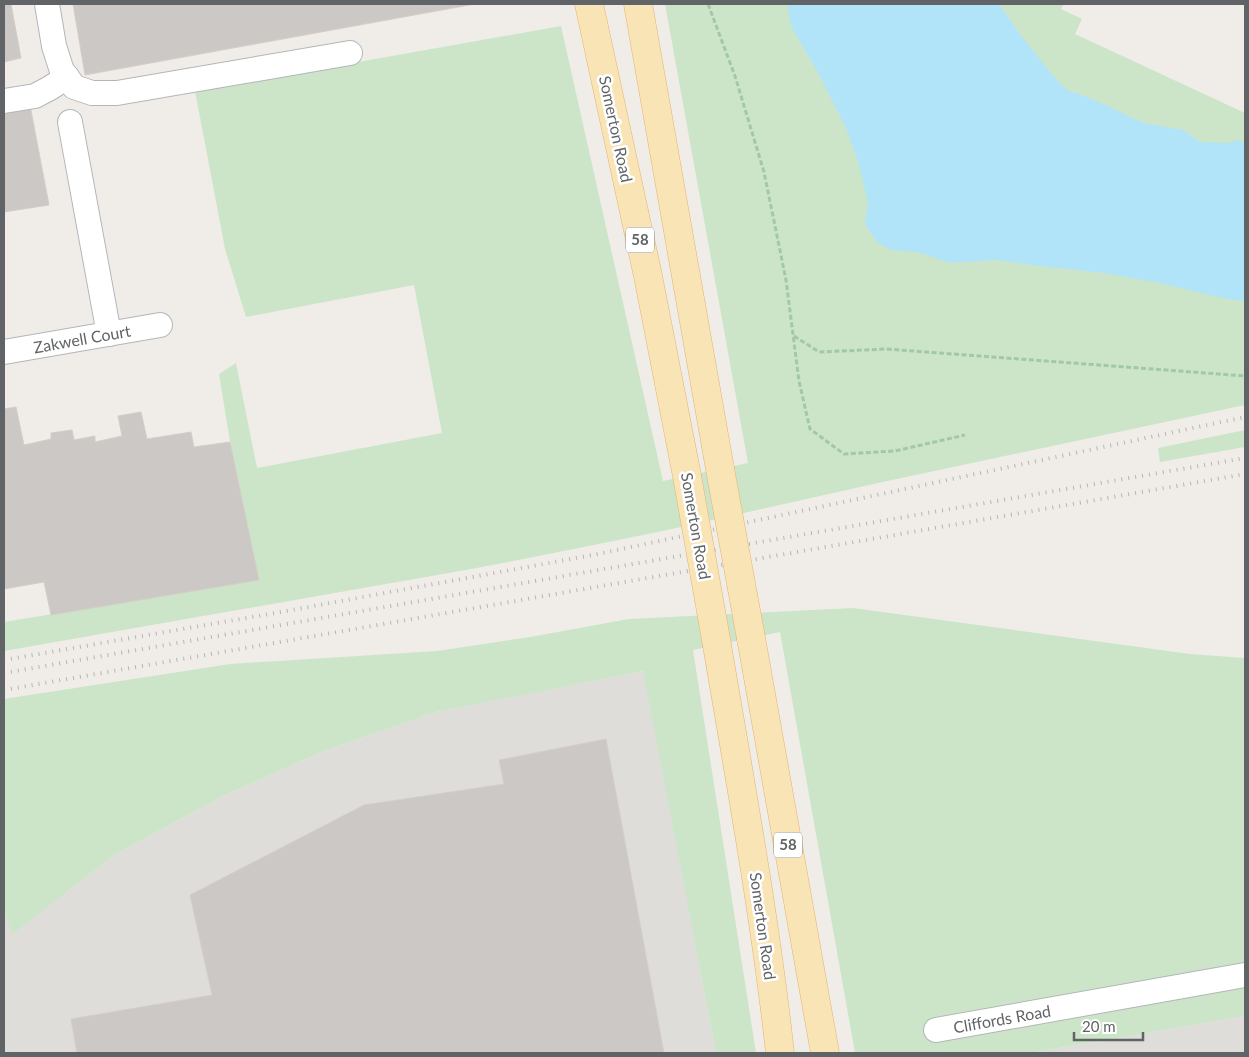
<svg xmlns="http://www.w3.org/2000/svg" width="1249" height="1057" viewBox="0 0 1249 1057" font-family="Lato,sans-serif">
<rect width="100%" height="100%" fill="#f0ede9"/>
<g fill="#dfddda">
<polygon points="644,671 716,1053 4,1053 4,909 13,934 114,855 223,796 324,751 436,712 539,691"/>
<polygon points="1245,1016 1245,1053 1030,1053"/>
</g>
<g fill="#cce5c8">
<polygon points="665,4 1064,4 1061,9 1082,19 1075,34 1245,113 1245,405 878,483 672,529 589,546 477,568 4,651 4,622 259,580 230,442 219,374 236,363 257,468 442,433 414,285 246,317 225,249 195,91 561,26 663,481 748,463"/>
<polygon points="1245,430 1245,447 1160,462 1158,448"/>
<polygon points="853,608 1190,654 1245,658 1245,1016 1030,1053 855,1053 780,632 693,650 756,1053 716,1053 643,671 436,712 324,751 223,796 114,855 12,935 4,909 4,699 230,664 437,651 530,637 629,619"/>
</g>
<polygon fill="#b1e4f8" points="787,4 999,4 1019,33 1055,78 1067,90 1090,98 1144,123 1183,130 1200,142 1231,143 1236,140 1245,143 1245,301 1227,299 1160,283 1104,273 1039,266 996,260 951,263 917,252 891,250 877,242 865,224 868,202 858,161 846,128 816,69 791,26"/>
<g fill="#ccc8c5" stroke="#d5cec7">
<polygon points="4,4 11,4 21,58 4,62"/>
<polygon points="73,4 475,4 85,75"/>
<polygon points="30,105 49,205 4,212 4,111"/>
<polygon points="16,407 24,445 51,439 51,433 72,430 74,440 95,436 95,442 122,436 118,416 141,412 147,439 191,432 194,447 230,442 259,580 51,615 44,582 4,589 4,409"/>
<polygon points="606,739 664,1053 77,1053 71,1019 212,995 190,895 364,805 504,784 499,760"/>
</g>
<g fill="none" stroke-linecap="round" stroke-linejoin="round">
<defs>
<g id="minor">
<polyline points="47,4 54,46 62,71 67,77 74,87 92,93 117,93 350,53"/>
<polyline points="4,101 35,96 50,88 67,77"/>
<polyline points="70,122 109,334"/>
<polyline points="4,352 160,325"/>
<polyline points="936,1030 1245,975"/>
</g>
<g id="major">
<polyline points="589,4 648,276 687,476"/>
<polyline points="638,4 720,469"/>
<polyline points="751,638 825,1053"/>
<path d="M717 645C740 781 765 916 780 1053"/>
</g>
</defs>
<use href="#minor" stroke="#b3b6b9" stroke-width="26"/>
<use href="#major" stroke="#e6b26c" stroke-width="29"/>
<g stroke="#a3c8a8" stroke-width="3" stroke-dasharray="5 2.5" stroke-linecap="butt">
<polyline points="708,4 735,76 764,172 786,280 799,381 810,429 844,454 895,451 965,435"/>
<polyline points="794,336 819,352 886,349 1245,376"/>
</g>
<use href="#minor" stroke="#fff" stroke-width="24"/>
<use href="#major" stroke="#f9e4b5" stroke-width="28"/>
<g stroke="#b4b5b5" stroke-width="4" stroke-dasharray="1 6" stroke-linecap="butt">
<polyline points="4,660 281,612 598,554 1245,417"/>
<polyline points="4,673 1245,458"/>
<polyline points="4,690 1245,474"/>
</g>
<defs>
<g id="major-bridge">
<polyline points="720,469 751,638"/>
<polyline points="687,476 717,645"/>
</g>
</defs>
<use href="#major-bridge" stroke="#e6b26c" stroke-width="29" stroke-linecap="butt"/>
<use href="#major-bridge" stroke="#f9e4b5" stroke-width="28"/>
</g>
<g text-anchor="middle" stroke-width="5" stroke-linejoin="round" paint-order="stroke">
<g fill="#fff" stroke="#909295" stroke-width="1">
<rect x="626" y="227.5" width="28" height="25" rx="4"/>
<rect x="774" y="832.5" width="28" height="25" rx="4"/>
</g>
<g font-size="15" font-weight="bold" fill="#606467">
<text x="640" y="245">58</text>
<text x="788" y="850">58</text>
</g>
<g font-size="16" fill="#606467" stroke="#fff">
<text transform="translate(616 129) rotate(78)" y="6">Somerton Road</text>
<text transform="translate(82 339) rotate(-10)" y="6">Zakwell Court</text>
<text transform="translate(696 526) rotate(80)" y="6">Somerton Road</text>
<text transform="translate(763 926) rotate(82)" y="6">Somerton Road</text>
<text transform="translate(1002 1019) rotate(-10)" y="6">Cliffords Road</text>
</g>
</g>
<rect width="1249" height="1057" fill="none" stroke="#606467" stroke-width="10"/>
<path d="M1074 1032v8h69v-8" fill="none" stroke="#606467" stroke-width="2.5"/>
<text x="1082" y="1032" font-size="15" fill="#606467" stroke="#ffffff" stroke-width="4" paint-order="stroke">20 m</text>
</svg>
